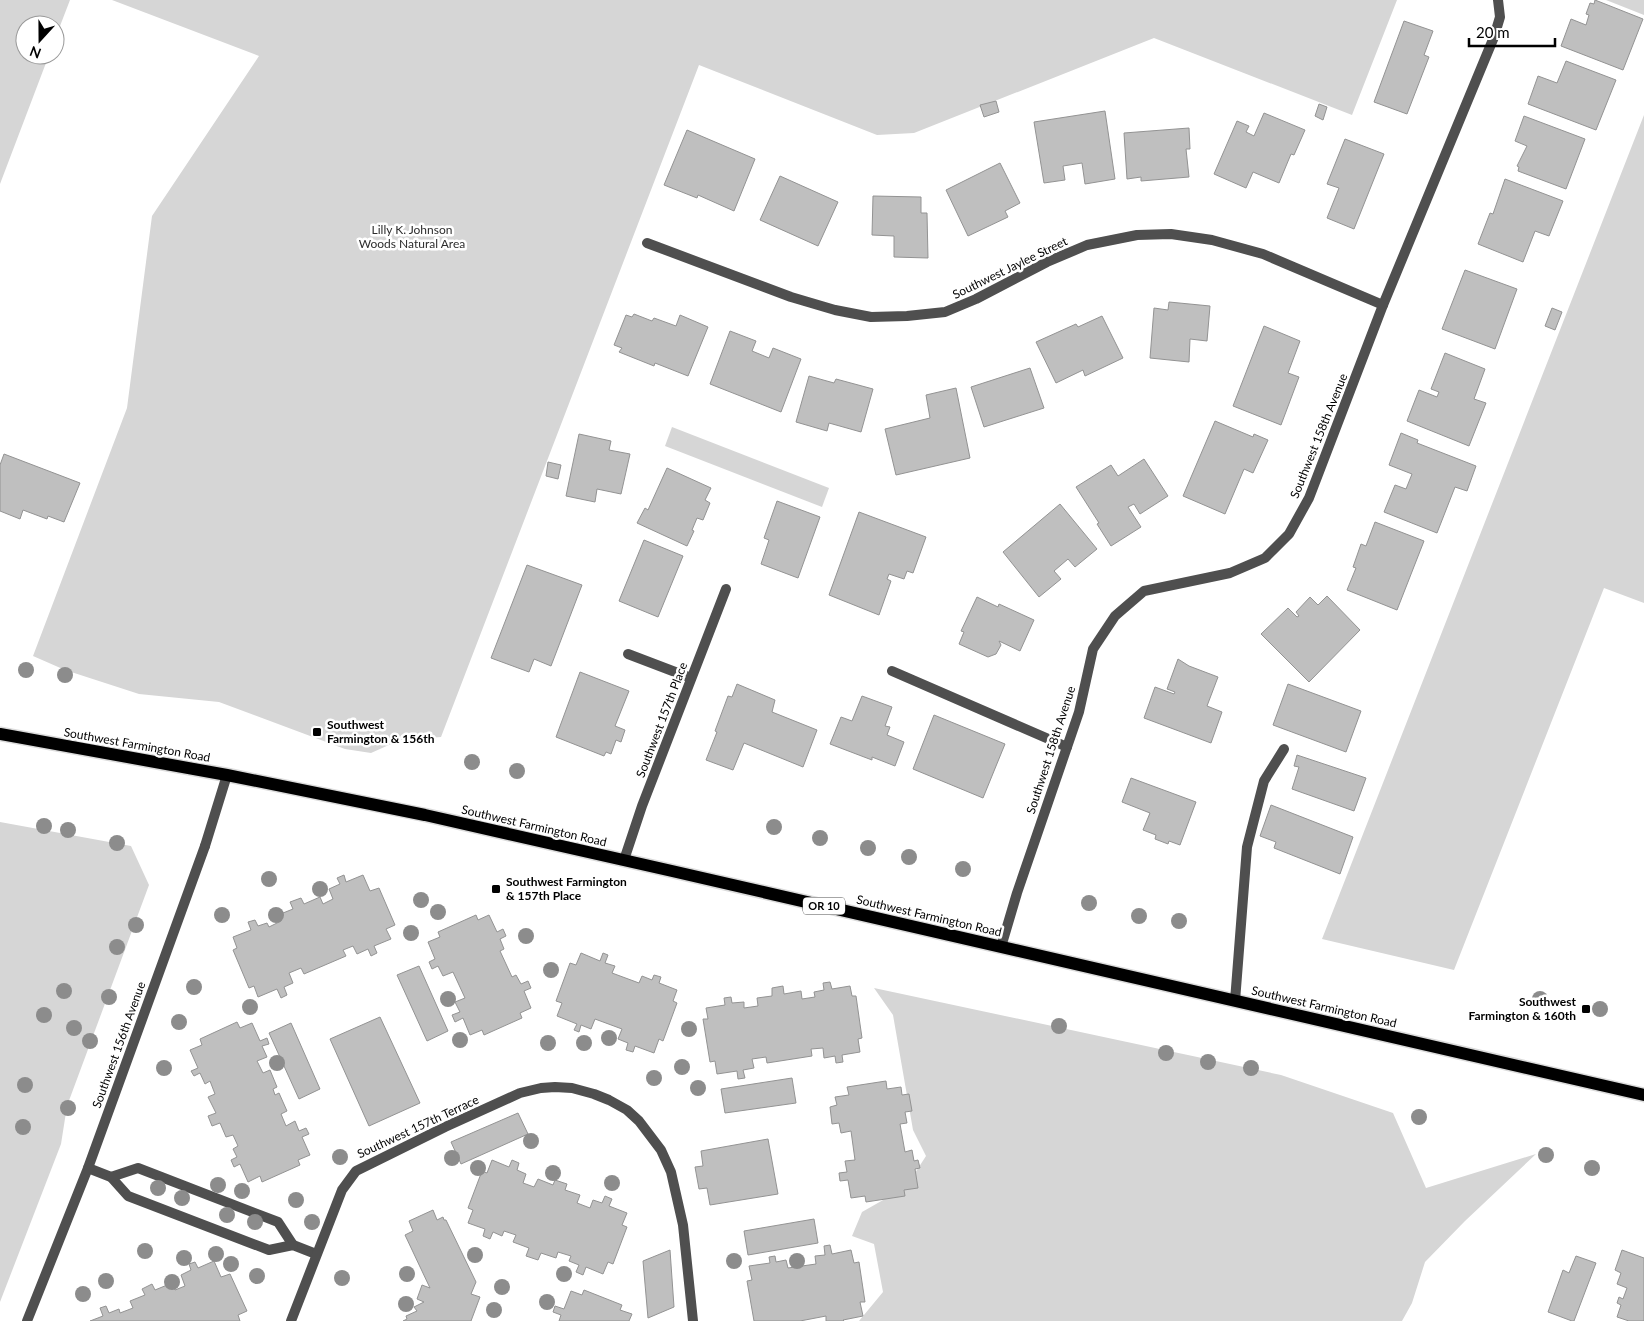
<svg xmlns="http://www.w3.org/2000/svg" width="1644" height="1321" viewBox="0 0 1644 1321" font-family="Lato,sans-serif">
<rect width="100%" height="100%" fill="#fff"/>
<g fill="#d6d6d6">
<polygon points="0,0 70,0 55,39 55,25 25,25 25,55 49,55 0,184"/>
<polygon points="112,0 1397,0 1352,115 1154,38 914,133 877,135 699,65 441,737 400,740 371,753 345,749 219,702 139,694 65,670 33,656 127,408 152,216 259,56"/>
<polygon points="1606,0 1644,0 1644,15"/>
<polygon points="1644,115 1644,603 1604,588 1454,970 1322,939"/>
<polygon points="672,427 829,488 822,507 665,446"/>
<polygon points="0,822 131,846 149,885 67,1106 61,1144 0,1302"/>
<polygon points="874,988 1281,1075 1393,1113 1426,1188 1536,1154 1465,1221 1425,1262 1412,1303 1402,1321 859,1321 883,1292 874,1244 852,1236 862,1212 906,1187 926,1156 913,1130 893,1015"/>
</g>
<g fill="#bfbfbf" stroke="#939393">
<polygon points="1595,0 1643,19 1623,70 1561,46 1571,19 1586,25 1589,15 1586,14 1590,3 1594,4"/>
<polygon points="1404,21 1433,31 1424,55 1429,57 1407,114 1374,102"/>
<polygon points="1566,61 1616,80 1596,130 1528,104 1538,76 1557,83"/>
<polygon points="996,101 999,112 984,117 980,105"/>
<polygon points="1319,104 1327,107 1323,120 1315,116"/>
<polygon points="1105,111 1115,179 1085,184 1082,163 1063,166 1065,180 1044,183 1034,122"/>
<polygon points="1264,113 1305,130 1294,155 1291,154 1279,183 1253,172 1246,188 1214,174 1237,121 1249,126 1246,132 1254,136"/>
<polygon points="1524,116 1585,139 1566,189 1518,171 1519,167 1517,166 1527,146 1515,141"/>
<polygon points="1189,128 1190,149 1186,149 1189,177 1141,181 1141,177 1127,179 1124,133"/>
<polygon points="687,130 755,159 734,211 698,195 697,198 664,185"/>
<polygon points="1345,139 1384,154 1354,229 1327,218 1339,188 1327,184"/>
<polygon points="1000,163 1020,203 1005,211 1008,217 968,236 946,190"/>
<polygon points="780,176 838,202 818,246 760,220"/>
<polygon points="1505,179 1563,201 1549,236 1535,231 1523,262 1478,244 1490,213 1493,214"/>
<polygon points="873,196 921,197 921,213 927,213 928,258 894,257 894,236 872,235"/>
<polygon points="1465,270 1517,289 1495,349 1442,329"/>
<polygon points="1169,302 1210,306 1207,341 1190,339 1189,362 1150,358 1154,308 1168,310"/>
<polygon points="1552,308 1562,312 1555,330 1545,326"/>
<polygon points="634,314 652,321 654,318 676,326 680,315 708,327 688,376 655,363 654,366 619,352 622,348 614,345 626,315 632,317"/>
<polygon points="1102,316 1123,358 1085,376 1083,370 1056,383 1036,342 1076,324 1078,327"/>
<polygon points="1264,326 1300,341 1288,373 1299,377 1281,425 1233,406"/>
<polygon points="730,331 756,341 752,351 769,358 773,348 801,359 781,412 710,384"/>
<polygon points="1445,353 1485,369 1474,399 1486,403 1469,446 1407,421 1419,390 1437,397 1439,392 1431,389"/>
<polygon points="1030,368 1044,408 984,427 971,387"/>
<polygon points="809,376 834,383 836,379 873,389 861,432 829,423 827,431 796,422"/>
<polygon points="956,388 970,458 896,475 885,429 930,418 926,395"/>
<polygon points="1215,421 1253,437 1254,434 1268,440 1253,473 1244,469 1225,514 1183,496"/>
<polygon points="1401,433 1418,440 1417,443 1476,466 1467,491 1455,487 1437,533 1384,512 1395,485 1406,489 1412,474 1389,465"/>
<polygon points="579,434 611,441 609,450 630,454 621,494 597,489 595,502 566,496"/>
<polygon points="4,454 80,483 64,522 48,516 47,519 23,510 20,519 0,511 0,465"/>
<polygon points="1144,459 1168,496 1140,514 1134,504 1128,507 1141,527 1111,546 1097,524 1099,523 1076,487 1111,465 1118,476"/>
<polygon points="548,462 561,465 558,479 546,476"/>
<polygon points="667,468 711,488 705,500 710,503 703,520 697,518 692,530 694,531 687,546 637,523 645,508 648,510"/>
<polygon points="777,501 820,517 798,578 761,564 769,540 764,538"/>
<polygon points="1060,504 1097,549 1075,567 1068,559 1054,571 1061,579 1039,597 1003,552"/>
<polygon points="859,512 926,537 913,573 907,571 904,579 889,574 887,579 891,581 879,615 829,595"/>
<polygon points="1375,522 1424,541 1397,610 1347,590 1356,568 1353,567 1361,544 1366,546"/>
<polygon points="644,540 683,556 658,617 619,601"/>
<polygon points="527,565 582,585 551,666 534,659 529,672 491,658"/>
<polygon points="1327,596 1360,630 1309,682 1261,634 1288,608 1297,617 1299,616 1296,612 1310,597 1318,605"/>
<polygon points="977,597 998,607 999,604 1034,620 1020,651 999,641 1001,645 996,654 988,657 959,644 964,632 961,631"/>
<polygon points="1178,659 1189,666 1218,677 1207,706 1222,712 1211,743 1144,718 1155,687 1174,694 1175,692 1167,689"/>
<polygon points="580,672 629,691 615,726 625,730 621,742 616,740 611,754 606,752 604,756 556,737"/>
<polygon points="737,684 775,700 772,712 817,730 803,767 744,743 733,770 706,760 717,732 715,731 728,696 732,697"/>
<polygon points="1288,684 1361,711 1346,752 1273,725"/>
<polygon points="862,696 892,707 885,726 890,727 887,735 904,742 895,766 872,757 872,760 830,744 841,717 852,721"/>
<polygon points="934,715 1005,744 983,798 913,769"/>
<polygon points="1297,755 1366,778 1354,811 1292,789 1299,767 1294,766"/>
<polygon points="1131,778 1196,802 1180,845 1169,841 1168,844 1155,839 1156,835 1143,830 1150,813 1122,802"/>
<polygon points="1271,805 1353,837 1340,874 1274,848 1276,842 1260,836"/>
<polygon points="344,875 346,882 363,875 370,891 379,888 395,925 386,929 391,939 374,946 377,953 371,956 368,949 357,954 353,946 343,950 346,956 304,974 301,968 289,973 293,983 284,987 287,995 281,998 277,989 258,997 254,986 249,988 233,950 237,948 233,937 251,930 248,922 255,920 258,926 267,923 269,927 281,921 278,915 293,909 290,902 301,898 304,904 320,897 323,904 333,899 329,889 340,884 337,878"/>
<polygon points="476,915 478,920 489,915 497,932 503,929 506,936 500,939 504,949 500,951 512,977 516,975 521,984 528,981 531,988 524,991 531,1008 520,1013 522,1018 484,1035 482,1030 470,1035 463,1018 455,1022 452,1015 460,1012 455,1002 465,998 453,972 443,976 438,966 432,969 429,962 435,959 428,942 440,937 438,932"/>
<polygon points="581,953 600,961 603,953 608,955 605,963 615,966 612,973 639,983 642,976 652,980 654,975 661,977 659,983 677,990 673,1001 677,1003 663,1041 659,1039 654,1053 635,1046 633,1052 626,1050 628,1043 618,1039 622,1029 595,1019 591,1029 581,1025 579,1032 574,1030 577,1024 557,1016 562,1003 556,1001 570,963 576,965"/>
<polygon points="419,966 448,1031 427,1041 397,975"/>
<polygon points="830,982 832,989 850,986 852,996 856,996 862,1038 858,1039 860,1052 842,1055 843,1062 836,1063 835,1056 824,1058 823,1048 811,1049 812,1056 767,1063 766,1057 752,1059 754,1068 743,1070 745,1078 738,1079 737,1071 717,1074 715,1061 710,1062 703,1019 708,1019 706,1008 725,1005 724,998 731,997 732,1003 744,1002 744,1008 758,1006 757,998 772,996 772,988 783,986 784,994 801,991 802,999 815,997 814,992 824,990 823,983"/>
<polygon points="380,1017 420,1103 369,1126 330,1039"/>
<polygon points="237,1022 240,1028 252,1023 260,1041 267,1038 269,1044 262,1046 267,1057 257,1061 263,1073 270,1070 277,1087 273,1089 275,1095 279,1093 287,1111 281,1114 286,1126 295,1121 299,1131 306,1128 309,1134 302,1137 310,1155 298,1160 300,1165 262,1182 260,1176 248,1182 240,1164 234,1167 231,1160 237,1157 233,1149 238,1146 233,1135 226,1137 220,1123 212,1126 208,1116 216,1113 208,1097 215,1094 210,1081 205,1084 200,1073 194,1076 191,1071 198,1068 190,1050 202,1045 200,1039"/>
<polygon points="291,1023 320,1089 299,1099 269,1033"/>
<polygon points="792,1078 796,1103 725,1113 721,1089"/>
<polygon points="886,1081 887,1089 901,1087 902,1095 909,1094 912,1111 905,1112 907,1123 900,1124 905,1152 912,1150 914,1161 918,1160 920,1168 915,1169 918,1188 904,1190 905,1196 866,1202 865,1196 851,1198 848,1180 840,1181 839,1173 847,1172 845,1161 855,1160 851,1131 841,1133 839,1123 832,1124 830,1107 837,1105 835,1097 849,1095 847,1087"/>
<polygon points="518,1113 528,1134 461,1164 451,1142"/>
<polygon points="768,1139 778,1194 710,1205 707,1188 699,1189 695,1167 703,1166 701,1151"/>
<polygon points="492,1160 509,1167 512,1160 519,1163 517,1170 526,1174 523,1183 534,1187 538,1179 553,1185 555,1180 567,1184 565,1190 580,1195 577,1203 590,1208 593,1200 602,1203 605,1196 612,1199 609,1206 627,1213 622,1225 627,1227 613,1264 608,1262 603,1274 586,1267 583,1275 576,1272 579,1265 569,1261 571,1256 558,1252 556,1258 541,1253 538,1260 526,1256 529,1248 513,1242 516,1235 504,1231 502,1236 493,1232 490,1239 483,1236 485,1229 468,1223 473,1210 468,1208 482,1171 487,1173"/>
<polygon points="433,1210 437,1220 443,1217 444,1220 446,1220 476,1282 471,1294 480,1297 471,1321 403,1321 407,1319 406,1316 417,1311 414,1307 424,1302 417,1299 422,1285 430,1288 405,1235 413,1231 409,1221"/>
<polygon points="814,1219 818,1243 748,1255 744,1231"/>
<polygon points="830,1245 832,1254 851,1250 854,1263 859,1262 865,1302 860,1302 863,1316 843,1320 844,1321 826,1321 826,1316 800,1321 754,1321 747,1281 752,1280 749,1266 770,1263 769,1257 775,1256 776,1262 786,1260 788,1268 816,1264 815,1256 825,1255 824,1246"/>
<polygon points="670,1250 674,1307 648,1318 643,1261"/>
<polygon points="1622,1250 1644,1258 1644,1321 1629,1321 1617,1317 1621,1305 1617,1303 1619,1297 1623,1299 1627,1288 1617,1284 1621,1273 1615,1270"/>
<polygon points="1576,1256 1596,1263 1574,1321 1572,1321 1548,1312 1563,1270 1569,1273"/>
<polygon points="214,1261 221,1277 230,1274 247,1311 238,1315 240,1321 90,1321 103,1316 100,1308 106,1306 109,1313 119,1309 120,1313 133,1308 130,1301 145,1295 142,1289 152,1284 155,1290 172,1283 175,1290 185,1286 181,1275 191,1270 189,1264 195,1262 198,1268"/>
<polygon points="584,1290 622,1305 620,1310 632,1314 629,1321 559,1321 561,1315 553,1312 555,1306 564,1309 571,1291 582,1295"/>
</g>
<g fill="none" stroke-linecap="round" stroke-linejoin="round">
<defs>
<polyline id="primary" points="0,734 227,775 425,815 672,871 1644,1095"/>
</defs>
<use href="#primary" stroke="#dbdbdb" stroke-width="15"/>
<g stroke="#4f4f4f" stroke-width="10">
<polyline points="628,654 691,678"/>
<polyline points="892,671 1067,747"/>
<polyline points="1235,1001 1247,847 1264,781 1284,749"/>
</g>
<g stroke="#4f4f4f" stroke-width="10">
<polyline points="647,243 791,297 835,310 871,317 907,316 945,312 976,299 1047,262 1087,245 1137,235 1171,234 1212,240 1263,254 1383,305"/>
<polyline points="624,860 642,806 726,589"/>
<polyline points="1001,947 1017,893 1079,712 1093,649 1115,616 1144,591 1230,573 1265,558 1289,534 1309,498 1383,305 1494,37 1500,17 1498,0"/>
<polyline points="88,1168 111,1177 128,1196 269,1250 293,1245 316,1254"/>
<polyline points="111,1177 138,1168 278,1222 293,1245"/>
<polyline points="27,1321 88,1168 205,846"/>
<polyline points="291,1321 342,1190 356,1171 445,1127 520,1093 541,1088 555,1087 572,1088 594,1094 609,1100 627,1110 639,1121 661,1150 671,1172 683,1225 693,1321"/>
</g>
<polyline stroke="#4f4f4f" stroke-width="10" points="205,846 227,775"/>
<use href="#primary" stroke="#000" stroke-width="12"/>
</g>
<g fill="#8c8c8c">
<circle cx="26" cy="670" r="8"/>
<circle cx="65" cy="675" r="8"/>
<circle cx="472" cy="762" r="8"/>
<circle cx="517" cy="771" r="8"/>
<circle cx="44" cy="826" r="8"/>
<circle cx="774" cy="827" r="8"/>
<circle cx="68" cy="830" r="8"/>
<circle cx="820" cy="838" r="8"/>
<circle cx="117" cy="843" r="8"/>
<circle cx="868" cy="848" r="8"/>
<circle cx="909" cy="857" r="8"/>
<circle cx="963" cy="869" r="8"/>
<circle cx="269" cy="879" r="8"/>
<circle cx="320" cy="889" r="8"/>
<circle cx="421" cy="900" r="8"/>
<circle cx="1089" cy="903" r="8"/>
<circle cx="438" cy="912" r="8"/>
<circle cx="222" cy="915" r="8"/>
<circle cx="276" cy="915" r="8"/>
<circle cx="1139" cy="916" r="8"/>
<circle cx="1179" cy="921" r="8"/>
<circle cx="136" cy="925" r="8"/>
<circle cx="411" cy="933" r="8"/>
<circle cx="526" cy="936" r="8"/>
<circle cx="117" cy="947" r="8"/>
<circle cx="551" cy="970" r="8"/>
<circle cx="194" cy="987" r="8"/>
<circle cx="64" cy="991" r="8"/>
<circle cx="109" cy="997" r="8"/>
<circle cx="448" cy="999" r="8"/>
<circle cx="1540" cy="999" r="8"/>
<circle cx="250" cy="1007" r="8"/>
<circle cx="1600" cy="1009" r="8"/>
<circle cx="44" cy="1015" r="8"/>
<circle cx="179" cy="1022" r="8"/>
<circle cx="1059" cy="1026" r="8"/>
<circle cx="74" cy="1028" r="8"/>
<circle cx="689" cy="1029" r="8"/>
<circle cx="609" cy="1038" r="8"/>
<circle cx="460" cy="1040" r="8"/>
<circle cx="90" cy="1041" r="8"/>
<circle cx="548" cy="1043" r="8"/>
<circle cx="584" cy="1043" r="8"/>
<circle cx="1166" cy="1053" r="8"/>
<circle cx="1208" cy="1062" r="8"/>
<circle cx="277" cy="1063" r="8"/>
<circle cx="682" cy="1067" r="8"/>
<circle cx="164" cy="1068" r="8"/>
<circle cx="1251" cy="1068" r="8"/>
<circle cx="654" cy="1078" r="8"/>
<circle cx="25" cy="1085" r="8"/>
<circle cx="698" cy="1088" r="8"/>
<circle cx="68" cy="1108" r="8"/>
<circle cx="1419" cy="1117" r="8"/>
<circle cx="23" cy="1127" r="8"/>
<circle cx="531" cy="1141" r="8"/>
<circle cx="1546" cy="1155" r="8"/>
<circle cx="340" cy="1157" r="8"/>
<circle cx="452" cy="1158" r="8"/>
<circle cx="478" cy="1168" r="8"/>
<circle cx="1592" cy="1168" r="8"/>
<circle cx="553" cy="1173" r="8"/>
<circle cx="612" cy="1183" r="8"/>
<circle cx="218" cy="1185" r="8"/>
<circle cx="158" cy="1188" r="8"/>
<circle cx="242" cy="1191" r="8"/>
<circle cx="182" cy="1198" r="8"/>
<circle cx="296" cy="1200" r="8"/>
<circle cx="227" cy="1215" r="8"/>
<circle cx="255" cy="1222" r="8"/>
<circle cx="312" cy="1222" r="8"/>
<circle cx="145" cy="1251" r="8"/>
<circle cx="216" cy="1254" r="8"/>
<circle cx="475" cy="1255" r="8"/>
<circle cx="184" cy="1258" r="8"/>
<circle cx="734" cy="1261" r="8"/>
<circle cx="797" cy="1261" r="8"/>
<circle cx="231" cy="1264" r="8"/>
<circle cx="407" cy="1274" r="8"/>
<circle cx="564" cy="1274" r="8"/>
<circle cx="257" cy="1276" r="8"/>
<circle cx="342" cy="1278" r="8"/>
<circle cx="106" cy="1281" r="8"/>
<circle cx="172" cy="1282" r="8"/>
<circle cx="502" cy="1287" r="8"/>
<circle cx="83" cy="1294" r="8"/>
<circle cx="547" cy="1302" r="8"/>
<circle cx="406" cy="1304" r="8"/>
<circle cx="494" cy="1310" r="8"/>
</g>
<g fill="#000" stroke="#fff" stroke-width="2">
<rect x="312" y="727" width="10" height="10" rx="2.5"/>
<rect x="491" y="884" width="10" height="10" rx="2.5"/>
<rect x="1581" y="1004" width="10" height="10" rx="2.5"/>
</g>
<g text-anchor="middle" stroke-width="5" stroke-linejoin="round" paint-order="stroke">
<rect fill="#fff" stroke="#4c4c4c" stroke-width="1" x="803" y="897.5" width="42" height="17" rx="4"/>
<g font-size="11" font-weight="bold" fill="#000">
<text x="824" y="910">OR 10</text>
</g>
<g font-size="12" fill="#2d2d2d" stroke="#fff">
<text x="412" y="234">Lilly K. Johnson<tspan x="412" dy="14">Woods Natural Area</tspan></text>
</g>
<g font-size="12" fill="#000" stroke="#fff">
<text transform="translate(1010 268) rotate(-26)" y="4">Southwest Jaylee Street</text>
<text transform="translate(1319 436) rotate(-68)" y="4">Southwest 158th Avenue</text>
<text transform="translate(662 720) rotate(-69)" y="4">Southwest 157th Place</text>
<text transform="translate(137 745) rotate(10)" y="4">Southwest Farmington Road</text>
<text transform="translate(1051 750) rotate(-72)" y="4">Southwest 158th Avenue</text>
<text transform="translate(534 826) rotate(13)" y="4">Southwest Farmington Road</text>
<text transform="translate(929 916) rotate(13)" y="4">Southwest Farmington Road</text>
<text transform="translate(1324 1007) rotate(13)" y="4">Southwest Farmington Road</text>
<text transform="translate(119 1045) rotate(-70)" y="4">Southwest 156th Avenue</text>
<text transform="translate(418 1127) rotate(-25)" y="4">Southwest 157th Terrace</text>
</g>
<g font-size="12" font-weight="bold" fill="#000" stroke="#fff" text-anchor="start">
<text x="327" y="729">Southwest<tspan x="327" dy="14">Farmington &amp; 156th</tspan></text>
<text x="506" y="886">Southwest Farmington<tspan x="506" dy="14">&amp; 157th Place</tspan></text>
<text x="1576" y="1006" text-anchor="end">Southwest<tspan x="1576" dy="14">Farmington &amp; 160th</tspan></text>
</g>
</g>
<g transform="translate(40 40) rotate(201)"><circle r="24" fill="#ffffff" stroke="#999999"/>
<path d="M0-4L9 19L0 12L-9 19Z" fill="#000000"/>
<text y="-8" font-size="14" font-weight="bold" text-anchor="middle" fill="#000000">N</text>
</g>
<path d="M1469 38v8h86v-8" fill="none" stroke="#000000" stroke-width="2.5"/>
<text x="1476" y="38" font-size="15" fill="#000000" stroke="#ffffff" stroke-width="4" paint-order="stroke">20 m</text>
</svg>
